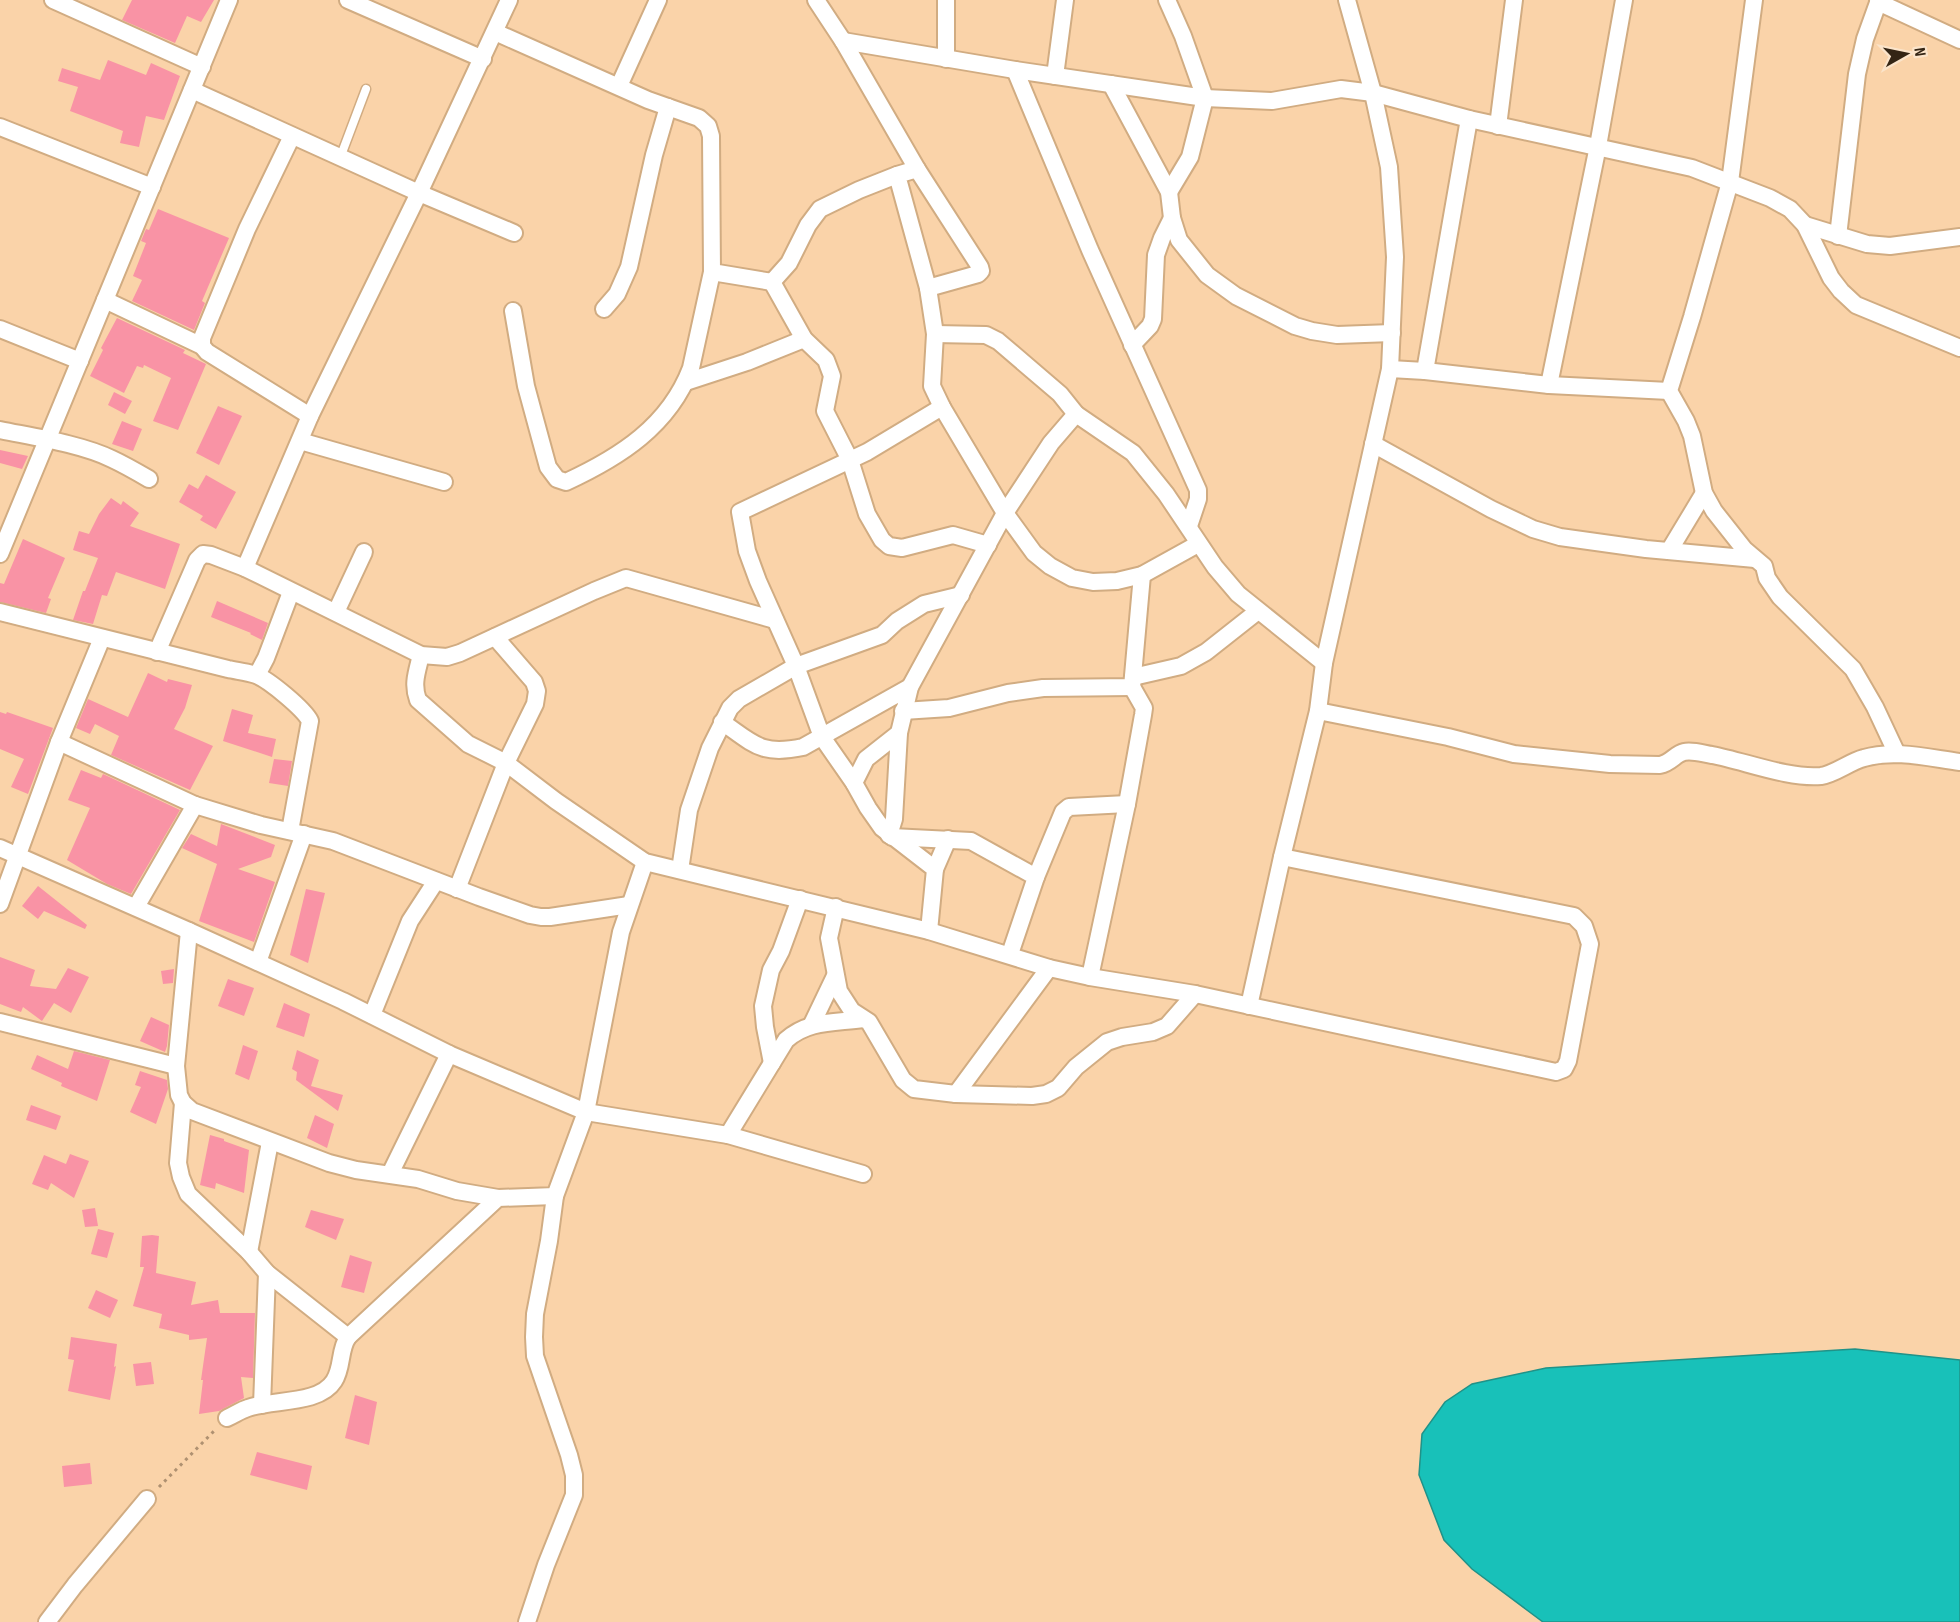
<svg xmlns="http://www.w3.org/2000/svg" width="1960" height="1622" viewBox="0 0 1960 1622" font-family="'Sofia Sans Condensed',sans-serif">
<rect width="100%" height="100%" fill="#fad3a9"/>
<polygon fill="#18c1b9" stroke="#209288" stroke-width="1.5" points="1855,1349 1960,1360 1960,1622 1543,1622 1472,1569 1444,1540 1419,1475 1422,1434 1445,1402 1472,1384 1546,1368"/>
<g fill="#f993a5">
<polygon points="132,0 214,0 201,22 187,16 175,43 122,20"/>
<polygon points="108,60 146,75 151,63 180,76 164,120 146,116 139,147 120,143 123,131 70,111 78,87 58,81 62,68 100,80"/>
<polygon points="158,209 229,238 202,301 205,303 194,330 132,301 142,280 133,276 146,243 141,241 146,229 149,230"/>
<polygon points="117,318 185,350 183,353 206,364 178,430 153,421 171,378 144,365 143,368 137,366 124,393 90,376 103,350 101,348"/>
<polygon points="114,392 132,401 125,414 108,405"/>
<polygon points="218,406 242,416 219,465 196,453"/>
<polygon points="122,421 142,429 133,451 112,444"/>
<polygon points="0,450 28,456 22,469 0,463"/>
<polygon points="206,475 236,492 216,529 200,520 203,516 179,502 189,484 198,489"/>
<polygon points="111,498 121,505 123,501 139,513 130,526 180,544 165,589 116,572 107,596 102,595 93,624 73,620 83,591 85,591 98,558 73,550 79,531 89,534 99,514"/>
<polygon points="23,539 65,558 48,598 51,599 46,613 0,602 0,583 4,584"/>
<polygon points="217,601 268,623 262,640 250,634 251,633 211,617"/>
<polygon points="148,673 167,682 168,679 192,685 185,708 174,729 213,746 190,790 111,755 119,736 95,724 90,734 76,728 88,699 128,717"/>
<polygon points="232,709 253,715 248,733 276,739 272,757 223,741"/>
<polygon points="0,712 6,714 7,712 53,728 28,794 11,787 24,759 0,749"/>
<polygon points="274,759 292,761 288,786 269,783"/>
<polygon points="81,770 101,778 103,774 180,810 131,894 107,884 67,860 90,808 68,800"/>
<polygon points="221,824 275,845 271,857 238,869 275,882 254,942 199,921 217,864 182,848 191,834 217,846"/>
<polygon points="38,886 87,925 85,929 44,911 38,919 22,906"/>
<polygon points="306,889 325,893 308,963 290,955"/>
<polygon points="0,957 35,970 30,986 56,989 68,968 89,977 71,1013 54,1003 42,1021 23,1007 21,1012 0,1004"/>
<polygon points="174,969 173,983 163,984 161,971"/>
<polygon points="228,979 254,988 244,1016 218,1006"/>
<polygon points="284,1003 310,1014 304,1037 276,1027"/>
<polygon points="151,1017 169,1025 167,1046 165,1052 140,1041"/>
<polygon points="243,1045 258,1051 249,1080 235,1074"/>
<polygon points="297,1050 319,1060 311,1086 343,1095 338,1111 296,1080 297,1072 292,1069"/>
<polygon points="74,1051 110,1060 97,1101 61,1086 62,1083 31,1069 37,1055 68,1069"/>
<polygon points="140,1071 167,1080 168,1089 156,1124 130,1112 141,1087 135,1085"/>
<polygon points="31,1105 61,1116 56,1130 26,1120"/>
<polygon points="315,1115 334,1124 327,1148 307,1138"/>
<polygon points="210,1135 224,1139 224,1141 249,1150 244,1193 216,1183 215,1189 200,1185"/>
<polygon points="70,1154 89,1161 74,1198 51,1183 48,1190 32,1184 44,1155 66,1164"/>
<polygon points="95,1208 98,1226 85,1227 82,1210"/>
<polygon points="311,1210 344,1219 336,1240 305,1227"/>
<polygon points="98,1229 114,1233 107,1258 91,1254"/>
<polygon points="152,1235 159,1236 156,1273 196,1282 191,1305 218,1300 220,1313 255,1313 253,1378 241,1377 244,1398 219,1411 199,1414 203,1380 201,1380 207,1338 189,1340 189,1335 159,1328 162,1314 133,1306 144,1267 140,1267 142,1236"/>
<polygon points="350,1255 372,1262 364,1293 341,1287"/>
<polygon points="96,1290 118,1300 110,1318 88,1308"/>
<polygon points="71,1337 117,1344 114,1367 116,1366 110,1400 68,1391 74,1360 68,1359"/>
<polygon points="151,1362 154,1384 136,1386 133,1364"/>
<polygon points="355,1395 377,1402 369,1445 345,1438"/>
<polygon points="257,1452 312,1466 307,1490 250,1475"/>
<polygon points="90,1463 92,1484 64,1487 62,1466"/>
</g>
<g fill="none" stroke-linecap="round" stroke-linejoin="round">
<defs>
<polyline id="service" points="340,158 366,89"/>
<g id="minor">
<polyline points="53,0 202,67"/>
<polyline points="348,0 483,59"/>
<polyline points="816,0 843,41 917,169 980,267 981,271 978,274 928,288"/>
<polyline points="946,0 946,59"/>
<polyline points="1167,0 1183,36 1205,98 1190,157 1169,192"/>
<polyline points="1754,0 1730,182 1692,317 1669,391 1686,421 1692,436 1704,493 1714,511 1744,549 1764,566 1767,578 1780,597 1853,669 1875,707 1897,754"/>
<polyline points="1878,2 1960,40"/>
<polyline points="495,32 648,100 699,118 708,126 711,136 712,272 772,282"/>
<polyline points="843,41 1015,70 1205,98 1272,101 1341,89 1373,93 1469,119 1692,168 1770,198 1790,209 1805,225 1831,278 1841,291 1856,305 1960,348"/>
<polyline points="1015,70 1090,250 1198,490 1198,499 1189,526"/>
<polyline points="1055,76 1065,0"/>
<polyline points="1111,84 1169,192 1172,218 1179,240 1207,275 1236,296 1295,326 1312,331 1337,335 1392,333"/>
<polyline points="619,86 658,0"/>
<polyline points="192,90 419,193 514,233"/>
<polyline points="1498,126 1514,0"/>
<polyline points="0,127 152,187"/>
<polyline points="917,169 897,175 928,288 935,334 932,386 942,407 1005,513 1034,553 1050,566 1072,578 1093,582 1117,581 1142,575 1198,544"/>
<polyline points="1805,225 1867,244 1890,246 1960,237"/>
<polyline points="1838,236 1857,74 1865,39 1879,0"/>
<polyline points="772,282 804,339 826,360 832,376 825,411 850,460 867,514 882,540 889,546 902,548 953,535 988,545"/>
<polyline points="772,282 789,263 808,225 820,209 859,190 897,175"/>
<polyline points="105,300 202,346 207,352 310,416"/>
<polyline points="604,309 617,294 629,267 654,155 668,107"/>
<path d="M513 311 526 386 548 467 557 479 566 482C620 457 669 426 691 368L712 272"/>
<polyline points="0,329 80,361"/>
<polyline points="935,334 986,335 998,341 1060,394 1076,414"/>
<polyline points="1132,345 1150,326 1153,319 1156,255 1162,238 1172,218"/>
<polyline points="202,346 202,338 247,229 292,136"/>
<polyline points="1390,369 1425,371 1549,385 1669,391"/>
<polyline points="1425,371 1469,119"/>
<polyline points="686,382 747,362 804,339"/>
<polyline points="1549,385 1598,146 1624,0"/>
<path d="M0 430C34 437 81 444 112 459 125 465 137 472 149 479"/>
<polyline points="300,441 444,482"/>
<polyline points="1373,444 1491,509 1533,529 1560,537 1646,549 1755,559"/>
<polyline points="1669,551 1704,493"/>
<polyline points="0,554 229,0"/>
<polyline points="245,568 310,416 419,193 509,0"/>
<path d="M0 612 228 669C237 671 248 672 256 675 269 680 304 709 310 721L290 831"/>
<polyline points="336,612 364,552"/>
<polyline points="157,652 197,560 203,554 211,555 245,568 421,655 447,657 460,653 594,591 626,578 775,620"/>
<path d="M421 655C417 672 412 684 418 700L468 744 506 763 556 801 645 862 929 931 1049 968 1090 977 1195 994 1556 1072 1564 1069 1568 1061 1590 944 1584 926 1574 916 1282 857"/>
<polyline points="257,675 266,658 291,592"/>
<polyline points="1133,677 1181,666 1206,652 1258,611"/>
<polyline points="903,711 949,708 1008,693 1043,688 1132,687 1142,575"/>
<path d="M1318 711 1448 737 1514 754 1610 764 1660 765C1671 763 1675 754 1684 752 1693 750 1704 754 1712 755 1744 761 1789 779 1821 776 1835 774 1849 762 1864 758 1894 749 1929 758 1960 762"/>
<path d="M722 722C754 744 761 756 803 747L910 687"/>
<polyline points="59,742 195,805 261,825 333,841 479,897 530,915 541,917 550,917 629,905"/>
<polyline points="854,783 866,759 899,733"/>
<polyline points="889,835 894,819 899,733 910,687 1005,513 1051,443 1076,414 1133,453 1166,494 1215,567 1238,594 1324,663"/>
<polyline points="892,837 971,841 1036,877 1010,954"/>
<polyline points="0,848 189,931 343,1001 449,1054 586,1112 728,1135 863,1174"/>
<polyline points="935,869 948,839"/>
<polyline points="680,870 689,810 710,748 730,708 739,699 796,666 882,635 897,621 924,604 961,595"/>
<polyline points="1036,877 1063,812 1069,807 1127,804"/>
<polyline points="457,889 506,763 535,704 537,691 534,682 495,637"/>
<polyline points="0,904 59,742 102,638"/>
<polyline points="136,907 195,805"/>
<polyline points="836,907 829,938 839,991 852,1011 869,1022 903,1080 914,1089 956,1094 1032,1096 1046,1094 1058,1088 1076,1067 1107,1042 1122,1037 1153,1032 1167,1026 1195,994"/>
<polyline points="189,931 176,1066 179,1095 183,1103 192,1111 329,1163 356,1170 418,1179 457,1191 498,1198"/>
<polyline points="929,931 935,869 882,828 868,808 854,783 822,737 796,666 758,581 747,551 740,512 867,452 942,407"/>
<polyline points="258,962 304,834"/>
<polyline points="1090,977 1127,804 1143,715 1144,708 1132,687"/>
<polyline points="1249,1006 1282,857 1318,711 1324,663 1390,369 1395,257 1389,167 1373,93 1347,0"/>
<polyline points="372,1015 410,921 436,881"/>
<polyline points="0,1022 176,1066"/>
<polyline points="812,1024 835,976"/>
<polyline points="772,1063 765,1027 763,1006 771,970 781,951 800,899"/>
<polyline points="956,1094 1049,968"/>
<polyline points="183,1103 178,1163 181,1177 188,1194 249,1252 267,1273 348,1337"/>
<path d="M728 1135 786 1040C808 1020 835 1023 863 1019"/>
<polyline points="390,1174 449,1054"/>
<polyline points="249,1252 270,1142"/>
<polyline points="262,1405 267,1273"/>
<path d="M227 1418C234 1415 241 1410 248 1408 272 1399 319 1405 334 1381 343 1367 339 1350 348 1337L498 1198 555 1196 586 1112 621 932 645 862"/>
<polyline points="47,1622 75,1585 147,1499"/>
<polyline points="527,1622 546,1565 574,1495 574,1475 569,1455 535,1356 534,1337 535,1314 549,1241 555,1196"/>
</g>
</defs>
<use href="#service" stroke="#d1ac82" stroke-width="11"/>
<use href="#minor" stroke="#d1ac82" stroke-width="20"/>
<polyline stroke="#af9171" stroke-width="3" stroke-dasharray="3 4.5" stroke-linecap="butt" points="159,1487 215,1430"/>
<use href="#service" stroke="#fff" stroke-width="8"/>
<use href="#minor" stroke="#fff" stroke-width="16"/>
</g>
<g transform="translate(1906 54) rotate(81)" stroke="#fbe4ca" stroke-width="4.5" paint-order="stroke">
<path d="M0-4.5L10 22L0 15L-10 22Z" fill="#342514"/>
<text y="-9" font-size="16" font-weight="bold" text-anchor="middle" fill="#342514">N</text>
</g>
</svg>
